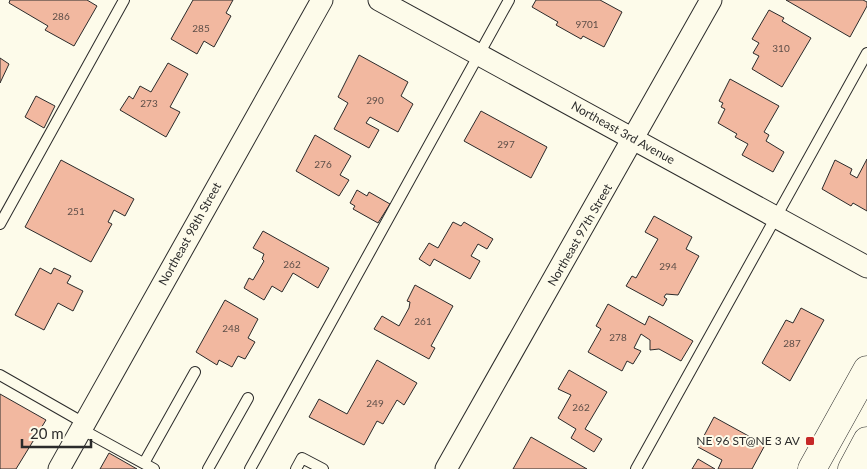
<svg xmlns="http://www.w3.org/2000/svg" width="867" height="469" viewBox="0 0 867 469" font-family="Lato,sans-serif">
<rect width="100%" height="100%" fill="#fdfbea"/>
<g fill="#f2b8a0" stroke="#2b2b2b">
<polygon points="10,0 87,0 97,6 74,46 45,30 48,26 9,3"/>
<polygon points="193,0 233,0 226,13 231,16 214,47 204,41 197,54 171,39"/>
<polygon points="536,0 600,0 622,12 604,47 583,36 581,39 556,25 558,22 532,7"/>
<polygon points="786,0 863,0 867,2 867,6 850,37"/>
<polygon points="769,10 784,18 782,21 811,38 782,87 752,69 759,56 753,53 759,43 752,39"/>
<polygon points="359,55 408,82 401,96 413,104 398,132 370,117 366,123 379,130 369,148 334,129 348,103 338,97"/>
<polygon points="0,58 9,64 0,83"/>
<polygon points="168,63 188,74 170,107 180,112 166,137 120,110 129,96 133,99 140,86 151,92"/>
<polygon points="730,79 779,106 764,132 769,135 766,141 784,152 773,172 742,155 748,144 735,137 737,134 718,123 725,109 721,107 723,103 719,101"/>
<polygon points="36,96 55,106 44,128 25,117"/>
<polygon points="481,111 547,147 531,178 464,141"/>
<polygon points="315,135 351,156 340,175 349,180 339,196 296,171"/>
<polygon points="867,159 867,211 853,203 851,206 822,189 835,160 852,169 850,174 857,178"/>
<polygon points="61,160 134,199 125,216 114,210 108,222 112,224 91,262 25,227"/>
<polygon points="357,190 367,196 369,192 390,204 378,223 353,209 355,206 350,203"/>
<polygon points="654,216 692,237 686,249 699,256 678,295 666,294 664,297 667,299 663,306 626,286 632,276 636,278 658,239 645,232"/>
<polygon points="453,222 461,226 464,222 493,239 487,249 478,244 471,256 480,261 470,279 434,259 430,266 419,259 429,243 438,248"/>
<polygon points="263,231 329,268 318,288 293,273 282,292 272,286 264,300 244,288 249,278 253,280 264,261 262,259 264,254 253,248"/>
<polygon points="40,268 51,274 54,268 71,276 67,283 83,291 73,311 58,303 44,330 15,315"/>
<polygon points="415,285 453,306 431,346 435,348 429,359 374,329 382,316 399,326 409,308 410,302 407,301"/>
<polygon points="225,300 258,319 248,338 255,342 245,359 238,356 232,367 219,360 217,365 196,352"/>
<polygon points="608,304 645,325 649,316 693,341 681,361 659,349 650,350 650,340 641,334 634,348 641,351 633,364 627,361 622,371 588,352 601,329 596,326"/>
<polygon points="801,308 824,320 790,381 762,363 786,320 793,323"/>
<polygon points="377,360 417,383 404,405 397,400 383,424 377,421 364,445 309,417 319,399 347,414"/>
<polygon points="569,370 607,392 585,429 602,439 594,452 571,438 576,429 558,418 571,395 558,389"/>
<polygon points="0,394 46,420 16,469 0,469"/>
<polygon points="714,417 765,445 752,469 718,469 722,460 698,447"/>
<polygon points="531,437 587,469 513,469"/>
<polygon points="109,453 137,469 100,469"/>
<polygon points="698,459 715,469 692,469"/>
</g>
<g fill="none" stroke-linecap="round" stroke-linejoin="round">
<defs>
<g id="lane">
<polyline points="0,224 124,0"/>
<polyline points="0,375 84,423"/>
<polyline points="81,429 154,469"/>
<polyline points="144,463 195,372"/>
<polyline points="208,469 248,398"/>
<polyline points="250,469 509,0"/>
<polyline points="296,469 302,458 323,469"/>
<polyline points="636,469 867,53"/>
</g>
<g id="street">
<polyline points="379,0 867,267"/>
<polyline points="59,469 322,0"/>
<polyline points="446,469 711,0"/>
</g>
<g id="secondary">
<polyline points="812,469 867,370"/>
<polyline points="852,469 867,441"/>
</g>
</defs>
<use href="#lane" stroke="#2b2b2b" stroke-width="12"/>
<use href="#street" stroke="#2b2b2b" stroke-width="23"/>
<use href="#secondary" stroke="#2b2b2b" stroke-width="29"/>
<use href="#lane" stroke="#fdfbea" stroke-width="10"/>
<use href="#street" stroke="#fdfbea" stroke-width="21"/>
<use href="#secondary" stroke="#fdfbea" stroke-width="28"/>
</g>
<rect fill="#c62828" stroke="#fdfbea" stroke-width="2" x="805" y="436" width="10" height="10" rx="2.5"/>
<g text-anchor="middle" stroke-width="4" stroke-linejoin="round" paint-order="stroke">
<g font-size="10" fill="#5d4e48">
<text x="61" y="20">286</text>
<text x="587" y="28">9701</text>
<text x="201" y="32">285</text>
<text x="781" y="52">310</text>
<text x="375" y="104">290</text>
<text x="149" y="107">273</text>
<text x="506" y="148">297</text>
<text x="323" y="168">276</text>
<text x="76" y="215">251</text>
<text x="292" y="268">262</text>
<text x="668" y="270">294</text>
<text x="423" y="325">261</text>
<text x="231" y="332">248</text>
<text x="618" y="341">278</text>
<text x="792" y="347">287</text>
<text x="375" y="407">249</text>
<text x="581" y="411">262</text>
</g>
<g font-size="12" fill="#2b2b2b" stroke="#fdfbea">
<text transform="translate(623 133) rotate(29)" y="4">Northeast 3rd Avenue</text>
<text transform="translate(190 234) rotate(-61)" y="4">Northeast 98th Street</text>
<text transform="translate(580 235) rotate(-60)" y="4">Northeast 97th Street</text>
</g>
<g font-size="12" fill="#2b2b2b" stroke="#fdfbea" text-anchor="end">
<text x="800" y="445">NE 96 ST@NE 3 AV</text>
</g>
</g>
<path d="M22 439v8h69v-8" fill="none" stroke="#2b2b2b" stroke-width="2.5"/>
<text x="30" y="439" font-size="15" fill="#2b2b2b" stroke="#fdfbea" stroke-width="4" paint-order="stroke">20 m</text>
</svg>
